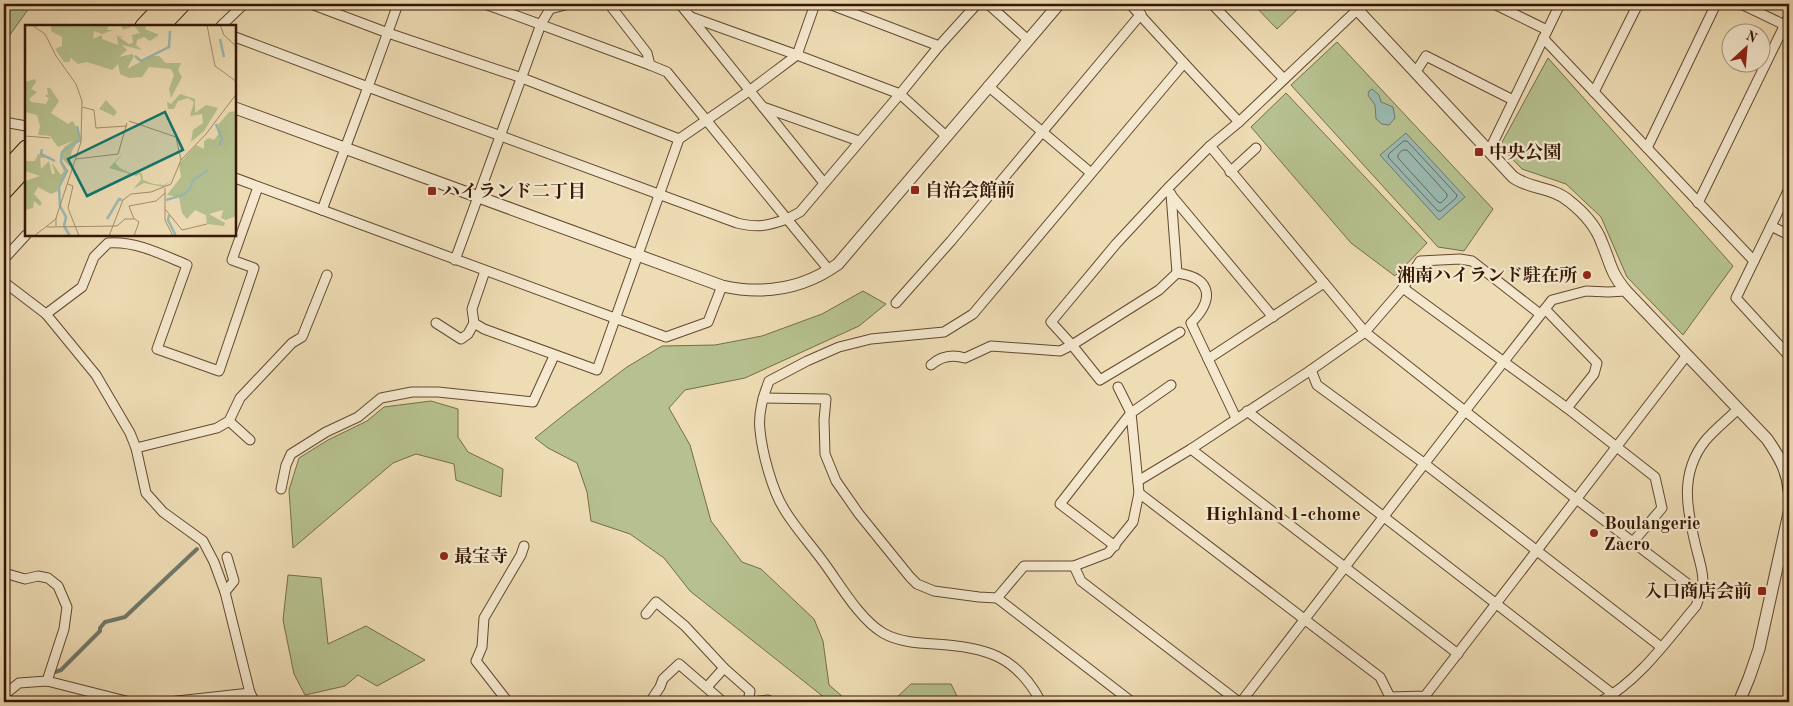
<svg xmlns="http://www.w3.org/2000/svg" width="1793" height="706" viewBox="0 0 1793 706" font-family="'Old Standard TT','Noto Serif JP',serif">
<rect width="100%" height="100%" fill="#eedcb4"/>
<filter id="stains"><feTurbulence type="fractalNoise" baseFrequency=".004" numOctaves="4"/><feColorMatrix values="0 0 0 0 .2 0 0 0 0 .09 0 0 0 0 .02 0 0 0 .5 -.17"/></filter>
<radialGradient id="worn" r=".72"><stop offset=".6" stop-color="#630" stop-opacity="0"/><stop offset="1" stop-color="#630" stop-opacity=".3"/></radialGradient>
<g fill="#b6c18f" stroke="#766c4a">
<polygon points="4,4 32,4 4,43"/>
<polygon points="1253,4 1303,4 1277,29"/>
<polygon points="1337,42 1493,209 1464,251 1438,247 1291,85"/>
<polygon points="1548,58 1733,266 1683,335 1627,277 1601,217 1566,184 1522,169 1500,146"/>
<polygon points="1286,93 1427,243 1395,276 1351,243 1251,127"/>
<polygon points="863,291 886,304 859,326 745,378 685,390 669,408 690,445 711,521 742,562 761,569 814,619 823,641 829,685 849,702 830,702 690,591 664,558 630,534 591,521 587,492 577,463 548,448 535,438 570,410 627,367 662,346 715,345 762,336 822,314"/>
<polygon points="431,401 458,409 458,437 468,452 503,469 501,497 456,480 454,464 416,454 393,463 293,548 289,490 299,458 328,440 367,421 384,407"/>
<polygon points="288,575 321,578 328,644 366,626 425,660 377,686 358,675 345,686 305,695 294,674 283,620"/>
<polygon points="911,684 951,684 960,702 894,702 894,700"/>
</g>
<g fill="#9abab2" stroke="#72796c">
<polygon points="1372,89 1379,95 1381,102 1393,107 1395,118 1389,125 1382,124 1376,119 1375,105 1368,95 1369,91"/>
<polygon points="1406,133 1465,197 1439,220 1380,155"/>
</g>
<g fill="none" stroke-linecap="round" stroke-linejoin="round">
<g stroke="#68685b" stroke-width="1">
<polygon points="1404,141 1407,141 1457,195 1456,198 1441,211 1438,211 1388,157 1389,154"/>
<polygon points="1403,150 1407,150 1447,194 1447,197 1441,203 1438,202 1398,158 1398,155"/>
</g>
<polyline stroke="#72796c" stroke-width="4" points="55,672 61,670 100,631 100,628 105,622 125,617 197,549"/>
<defs>
<g id="minor">
<polyline points="311,4 388,33 522,78 679,139"/>
<polyline points="485,4 650,65"/>
<polyline points="680,4 824,183"/>
<polyline points="829,4 939,46"/>
<polyline points="988,4 1028,40"/>
<polyline points="1212,4 1284,79"/>
<polyline points="1494,4 1547,30"/>
<polyline points="1741,4 1789,27"/>
<polyline points="691,17 797,55 900,94 946,136"/>
<polyline points="221,26 244,4"/>
<polyline points="235,37 368,87 398,4"/>
<polyline points="1543,38 1754,261"/>
<polyline points="1184,63 1239,122"/>
<polyline points="1419,67 1426,56 1513,100"/>
<polyline points="988,86 1091,173"/>
<polyline points="1594,92 1638,4"/>
<polyline points="763,107 859,141"/>
<polyline points="4,122 26,126"/>
<polyline points="1210,146 1365,332 1575,498 1701,594"/>
<polyline points="1647,148 1716,4"/>
<polyline points="1489,151 1560,4"/>
<polyline points="1230,172 1256,148"/>
<path d="M235 178 322 210 368 87 737 223C758 228 767 226 787 219L667 72 650 65 647 53 609 4"/>
<polyline points="1789,189 1736,298 1789,356"/>
<path d="M1171 194 1177 273C1213 278 1214 300 1191 323L1236 418"/>
<polyline points="1171,195 1273,317"/>
<polyline points="1698,203 1789,16"/>
<polyline points="322,210 666,337 708,322 722,286"/>
<polyline points="1771,226 1789,235"/>
<polyline points="4,259 26,235"/>
<polyline points="455,260 541,24 550,9 569,4"/>
<polyline points="829,270 787,219 800,212 900,94 939,46 977,4"/>
<polyline points="485,271 472,309 474,323 484,329 597,370 679,139 749,91 797,55 815,4"/>
<polyline points="1177,273 1159,290 1072,345 1051,322 1116,244 1168,188 1210,146 1239,122 1357,10"/>
<polyline points="4,282 46,314 96,375 130,433 136,448 146,493 163,512 203,541 214,562 225,592 250,693 255,702"/>
<polyline points="1403,288 1567,408 1655,477 1662,508 1632,543"/>
<polyline points="896,303 951,241 1141,14"/>
<polyline points="1545,309 1597,363 1594,374 1567,408"/>
<path d="M46 314 82 287 94 257 108 243C136 241 161 254 187 265L157 349 219 371 254 268 232 260 258 187"/>
<polyline points="436,323 461,339 468,334 474,323"/>
<polyline points="1208,359 1324,283"/>
<path d="M931 365C941 356 952 354 965 358L991 346 1060 351 1072 345 1100 380 1180 332"/>
<polyline points="1311,370 1317,385 1425,464 1661,647"/>
<polyline points="763,398 826,399 824,420 825,454 836,481 859,514 910,577 917,584 934,591 979,597 997,598 1132,702"/>
<polyline points="1247,411 1614,695"/>
<polyline points="229,421 250,440"/>
<polyline points="136,448 217,428 229,421 240,398 292,343 302,337 327,275"/>
<polyline points="1191,449 1458,654"/>
<polyline points="1138,481 1191,449 1311,370 1365,332 1403,288 1420,261 1460,259 1472,261 1540,314"/>
<polyline points="281,489 286,465 291,454 326,432 358,417 381,398 412,392 438,392 533,402 554,356"/>
<polyline points="1139,493 1380,677 1390,697 1425,696 1687,355"/>
<polyline points="1115,546 1060,504 1131,413 1118,387"/>
<polyline points="1074,566 1081,581 1239,702"/>
<polyline points="4,573 25,579 38,576 48,578 58,586 67,607 64,629 47,681"/>
<polyline points="225,592 234,581 227,557"/>
<polyline points="997,598 1024,566 1074,566 1108,553 1133,522 1139,493 1131,413 1171,385"/>
<polyline points="646,614 656,602 685,626 724,668 750,691 748,702"/>
<polyline points="707,687 724,668"/>
<polyline points="4,695 19,683 47,681 130,702"/>
<polyline points="168,702 250,693"/>
<polyline points="508,702 476,661 482,647 484,618 521,555 524,546"/>
<polyline points="650,702 660,687 663,679 679,664 723,702"/>
<polyline points="750,702 768,700 772,702"/>
<path d="M1041 702C1016 655 985 647 935 644 917 643 899 642 883 633 861 620 842 588 827 567 814 548 795 528 784 509 772 490 762 452 760 430 758 414 763 396 769 381L807 361 839 347 871 339 944 332 973 314 1184 63 1130 4"/>
<polyline points="1241,702 1465,411 1552,300 1586,291 1608,292 1626,291"/>
<path d="M1600 702C1640 680 1667 640 1696 606 1707 579 1703 575 1696 547 1687 510 1679 474 1705 441 1714 430 1727 420 1738 409"/>
</g>
<g id="tertiary">
<path d="M1352 4 1513 177C1529 189 1553 187 1569 201 1583 212 1596 226 1602 243 1611 264 1610 272 1626 291L1767 439C1778 455 1788 471 1789 491"/>
<path d="M235 108 722 286C763 295 803 289 838 264L1059 4"/>
<polyline points="1739,702 1749,678 1759,649 1789,513"/>
</g>
<g id="primary">
<polyline points="143,26 164,4"/>
<polyline points="162,26 183,4"/>
<polyline points="4,172 26,148"/>
<polyline points="4,192 26,168"/>
</g>
</defs>
<use href="#minor" stroke="#634830" stroke-width="11"/>
<use href="#tertiary" stroke="#634830" stroke-width="13"/>
<use href="#primary" stroke="#351704" stroke-width="17"/>
<use href="#minor" stroke="#f4e8ce" stroke-width="9"/>
<use href="#tertiary" stroke="#f4e8ce" stroke-width="11"/>
<use href="#primary" stroke="#eedcb4" stroke-width="15"/>
</g>
<g fill="#8f2418" stroke="#f4e8ce" stroke-width="2">
<rect x="1474" y="147" width="10" height="10" rx="2.5"/>
<rect x="910" y="185" width="10" height="10" rx="2.5"/>
<rect x="427" y="186" width="10" height="10" rx="2.5"/>
<circle cx="1587" cy="275" r="5"/>
<circle cx="1594" cy="533" r="5"/>
<circle cx="444" cy="556" r="5"/>
<rect x="1757" y="586" width="10" height="10" rx="2.5"/>
</g>
<g text-anchor="middle" stroke-width="4.5" stroke-linejoin="round" paint-order="stroke">
<g font-size="18" font-weight="bold" fill="#351704" stroke="#f4e8ce" text-anchor="start">
<text x="1489" y="158">中央公園</text>
<text x="925" y="196">自治会館前</text>
<text x="442" y="197">ハイランド二丁目</text>
<text x="1577" y="281" text-anchor="end">湘南ハイランド駐在所</text>
<text x="1604" y="529">Boulangerie<tspan x="1604" dy="21">Zacro</tspan></text>
<text x="454" y="562">最宝寺</text>
<text x="1752" y="597" text-anchor="end">入口商店会前</text>
</g>
<g font-size="19" font-weight="bold" fill="#351704" stroke="#f4e8ce">
<text x="1283" y="520">Highland 1-chome</text>
</g>
</g>
<g transform="translate(25 25)">
<rect width="211" height="211" fill="#eedcb4"/>
<path d="M26 0H84L82 5H88L77 9 69 6 68 14 77 10V14L93 20 92 11 87 10 100 12H94L104 19 108 18 107 10 115 8 109 1 98 5 96 0H121L120 4 134 10 125 16 119 12 112 15 111 20 117 25 97 20 102 25 94 32 107 29 109 31 102 44 127 31H134L141 38H156L153 45 157 52 146 73 144 64 149 50 146 44 124 42 117 52 104 53 95 49 93 39 87 45 62 37 53 39 46 33 44 37H39L30 24 37 21V12L26 6ZM10 54 11 57 6 64 12 67 4 74 6 77 21 79 24 73 20 71 23 69 22 63H25L34 76 26 88 43 99 48 96 56 111 47 126 44 139 47 140 44 141 35 131 39 122 48 116 33 122 25 111 13 110 15 101 12 90 0 87V57ZM155 69 170 74V88L181 80 193 83 179 106 166 117 168 105 178 98 177 89 165 91 169 77 163 73 153 76 149 84H143L142 77 146 79ZM81 75 92 87 89 91 74 84ZM211 86V191L201 195 196 193 198 185 184 189 200 198 199 201 182 199 181 190 170 185 162 194 157 188 154 172 142 170 156 152 154 139 171 120 179 124V116L184 113 189 115 195 107 193 100 204 87ZM99 127 90 138 95 143 108 149 112 145 117 149 118 155 129 159 139 160 147 155 138 162 119 158 108 164 116 155 115 149 111 151 84 143ZM13 129 27 132 15 133 16 144 24 136 27 149H30L27 138 36 150 39 146 35 137 42 146 33 166 26 169 13 162 9 169 17 178 15 181 9 176 8 183 0 185V156L15 151 0 146V136H10Z" fill="#b6c18f"/>
<path fill="none" stroke="#9abab2" stroke-width="2.5" d="M195 14 199 32M110 31 116 36 144 22 145 6M191 99 197 114 194 121M17 124 16 129 30 136M141 175 158 170 165 164 168 155 183 145M144 190 143 195 151 211M82 194 94 174 97 175M45 211 39 201 41 192 35 181 34 162 42 146 36 137 37 127 55 115 52 101"/>
<path fill="none" stroke="#a48d6e" stroke-width="1" d="M7 0 20 9 31 31 51 59 57 76 56 117 31 193V201M182 0 190 41 212 57M195 0 199 10 212 22M57 82 69 85 71 103 102 101M104 96 151 112 156 135M0 111 25 113M51 134 93 129 102 98M43 159 48 161 43 183 54 211M140 163V195L148 211M140 184 157 205 182 199M109 194 104 181 131 176 140 168M22 202 92 201 100 194H110L114 197 109 211M9 211 31 194M84 211 98 175 106 169 126 167 146 159 156 135 181 109 212 68"/>
<path fill="#0f766e" fill-opacity="0.15" stroke="#0f766e" stroke-width="2.5" d="M140 87 158 125 62 171 43 134Z"/>
<rect width="211" height="211" fill="none" stroke="#351704" stroke-width="2.5"/>
</g>
<rect width="1793" height="706" fill="none" stroke="#eedcb4" stroke-width="20"/>
<rect x="5" y="5" width="1783" height="696" fill="none" stroke="#351704" stroke-width="2.5"/>
<rect x="10" y="10" width="1773" height="686" fill="none" stroke="#351704"/>
<g transform="translate(1746 48) rotate(26)"><circle r="24" fill="#f4e8ce" stroke="#a8947d"/>
<path d="M0-4L9 19L0 12L-9 19Z" fill="#8f2418"/>
<text y="-8" font-size="14" font-weight="bold" text-anchor="middle" fill="#351704">N</text>
</g>
<rect width="100%" height="100%" filter="url(#stains)"/>
<rect width="100%" height="100%" fill="url(#worn)"/>
</svg>
